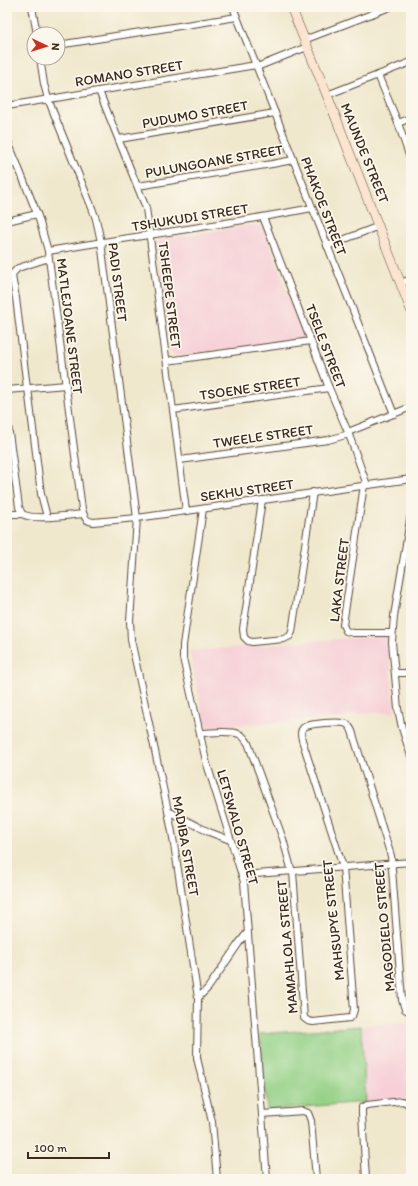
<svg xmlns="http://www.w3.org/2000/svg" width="418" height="1186" viewBox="0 0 418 1186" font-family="Itim,sans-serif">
<rect width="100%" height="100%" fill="#fbf7ec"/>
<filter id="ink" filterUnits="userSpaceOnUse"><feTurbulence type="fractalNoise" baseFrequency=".025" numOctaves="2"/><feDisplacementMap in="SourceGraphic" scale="8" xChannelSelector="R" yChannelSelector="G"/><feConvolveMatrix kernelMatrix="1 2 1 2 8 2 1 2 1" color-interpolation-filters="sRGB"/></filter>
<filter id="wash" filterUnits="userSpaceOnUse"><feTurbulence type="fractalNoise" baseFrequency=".012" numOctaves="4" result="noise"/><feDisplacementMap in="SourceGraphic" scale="16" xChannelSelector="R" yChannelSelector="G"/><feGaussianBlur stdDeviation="0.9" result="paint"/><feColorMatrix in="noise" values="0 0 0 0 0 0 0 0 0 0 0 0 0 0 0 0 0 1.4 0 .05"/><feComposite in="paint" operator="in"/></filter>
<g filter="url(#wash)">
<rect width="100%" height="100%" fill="#f0e8cd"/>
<g fill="#f6cfd7">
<polygon points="257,224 260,225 264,228 302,333 303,337 302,339 298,341 176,356 171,352 156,240"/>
<polygon points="387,635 395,712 353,714 339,718 206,727 189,651"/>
<polygon points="411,1022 411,1098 366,1102 361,1026"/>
</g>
<polygon fill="#93d085" stroke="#677d52" points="361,1026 366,1102 267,1110 260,1034"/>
</g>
<g filter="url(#ink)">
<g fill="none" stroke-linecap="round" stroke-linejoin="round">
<defs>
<g id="street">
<polyline points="32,7 37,34"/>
<polyline points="233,7 394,414"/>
<polyline points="304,40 390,7"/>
<polyline points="58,45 237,17"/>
<polyline points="40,58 44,84 48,99 92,208 96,219 101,242 137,518 130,621 131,640 168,811 173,838 198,998 197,1058 212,1122 217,1179"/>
<polyline points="257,67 307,47"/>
<polyline points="378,75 398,123 411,161"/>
<polyline points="99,91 146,208 173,410 186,511"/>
<polyline points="327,95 411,62"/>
<polyline points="7,106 256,65"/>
<polyline points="398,123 411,118"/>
<path d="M7 139 38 216 48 251 82 509C84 516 85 521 93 522L137 518 411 479"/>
<polyline points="119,139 275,113"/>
<polyline points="7,166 17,163"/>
<polyline points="138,186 272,164 293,160"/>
<polyline points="263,217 329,388 348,432 367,485"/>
<polyline points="7,221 37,214"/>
<polyline points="327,246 379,226"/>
<path d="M48 251C136 236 224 225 312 208"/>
<polyline points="401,283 411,279"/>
<polyline points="167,361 311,341"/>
<polyline points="27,388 16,298 12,276 13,273 18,268 49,258"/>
<polyline points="28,388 41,494 47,517"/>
<polyline points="7,390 66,385"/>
<polyline points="173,410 329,388"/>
<path d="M7 418 19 507 22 514C35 521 68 515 83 514"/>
<polyline points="348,432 411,407"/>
<polyline points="180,460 328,440 349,434"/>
<polyline points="364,485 343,625 346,631 353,633 392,633"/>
<polyline points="262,500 243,629 244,637 248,641 252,642 284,639 290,636 292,632 313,492"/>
<polyline points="203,509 183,645 183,658 206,761 244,882 267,1179"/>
<polyline points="7,514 22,514"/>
<polyline points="411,514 394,616 392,642 398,709 402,728 411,756"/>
<polyline points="395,673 411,673"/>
<path d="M200 733C210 733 229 730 239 734 243 735 245 739 248 743L283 839 292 872"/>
<polyline points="168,811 209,832 230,840"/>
<path d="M293 872 304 1018 308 1021 313 1022 350 1018 352 1016 354 1010 343 867 302 740C301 735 300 731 303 728 308 723 341 721 347 724 349 726 351 728 352 731L391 856 402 1000 405 1009 411 1013"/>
<polyline points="242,875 411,862"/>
<polyline points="198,998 208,988 239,943 247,933"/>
<polyline points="262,1114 303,1111 308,1113 311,1121 316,1179"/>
<path d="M366 1179 362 1114V1107L367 1105 402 1101C408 1103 410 1105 411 1111"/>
</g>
<polyline id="secondary" points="291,7 327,95 411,310"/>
</defs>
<use href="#street" stroke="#564638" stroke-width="8"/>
<use href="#secondary" stroke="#564638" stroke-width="10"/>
<use href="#street" stroke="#fff" stroke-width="6"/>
<use href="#secondary" stroke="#fce5d0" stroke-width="9"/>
</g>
</g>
<g text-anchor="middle" stroke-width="3.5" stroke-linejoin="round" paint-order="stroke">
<g font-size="14" fill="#3b2a1e" stroke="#fbf7ec">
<text transform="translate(129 73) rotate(-9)" y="5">ROMANO STREET</text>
<text transform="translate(195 114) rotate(-10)" y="5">PUDUMO STREET</text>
<text transform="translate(365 153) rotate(68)" y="5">MAUNDE STREET</text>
<text transform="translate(214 161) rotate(-10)" y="5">PULUNGOANE STREET</text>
<text transform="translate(324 206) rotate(69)" y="5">PHAKOE STREET</text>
<text transform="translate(190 217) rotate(-9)" y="5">TSHUKUDI STREET</text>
<text transform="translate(118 282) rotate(83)" y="5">PADI STREET</text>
<text transform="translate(170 295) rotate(83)" y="5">TSHEEPE STREET</text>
<text transform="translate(70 326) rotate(83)" y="5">MATLEJOANE STREET</text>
<text transform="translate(326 346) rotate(69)" y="5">TSELE STREET</text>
<text transform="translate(250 388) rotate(-8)" y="5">TSOENE STREET</text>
<text transform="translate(263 436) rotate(-8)" y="5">TWEELE STREET</text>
<text transform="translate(247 490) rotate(-8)" y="5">SEKHU STREET</text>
<text transform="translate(339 580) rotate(-83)" y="5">LAKA STREET</text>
<text transform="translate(238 827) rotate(74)" y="5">LETSWALO STREET</text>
<text transform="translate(186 846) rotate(80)" y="5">MADIBA STREET</text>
<text transform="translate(333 920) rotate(-96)" y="5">MAHSUPYE STREET</text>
<text transform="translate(384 927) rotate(-95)" y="5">MAGODIELO STREET</text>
<text transform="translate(287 947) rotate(-95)" y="5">MAMAHLOLA STREET</text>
</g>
</g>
<rect width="418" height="1186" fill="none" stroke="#fbf7ec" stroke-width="24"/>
<g transform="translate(46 46) rotate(94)"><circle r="19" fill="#fbf7ec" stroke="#aea59a"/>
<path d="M0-3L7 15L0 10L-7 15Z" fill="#c8321e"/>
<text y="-6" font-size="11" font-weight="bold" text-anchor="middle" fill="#3b2a1e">N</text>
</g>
<path d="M28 1152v6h81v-6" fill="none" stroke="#3b2a1e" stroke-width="2"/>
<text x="34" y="1152" font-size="12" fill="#3b2a1e" stroke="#fbf7ec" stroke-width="3" paint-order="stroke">100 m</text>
</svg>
